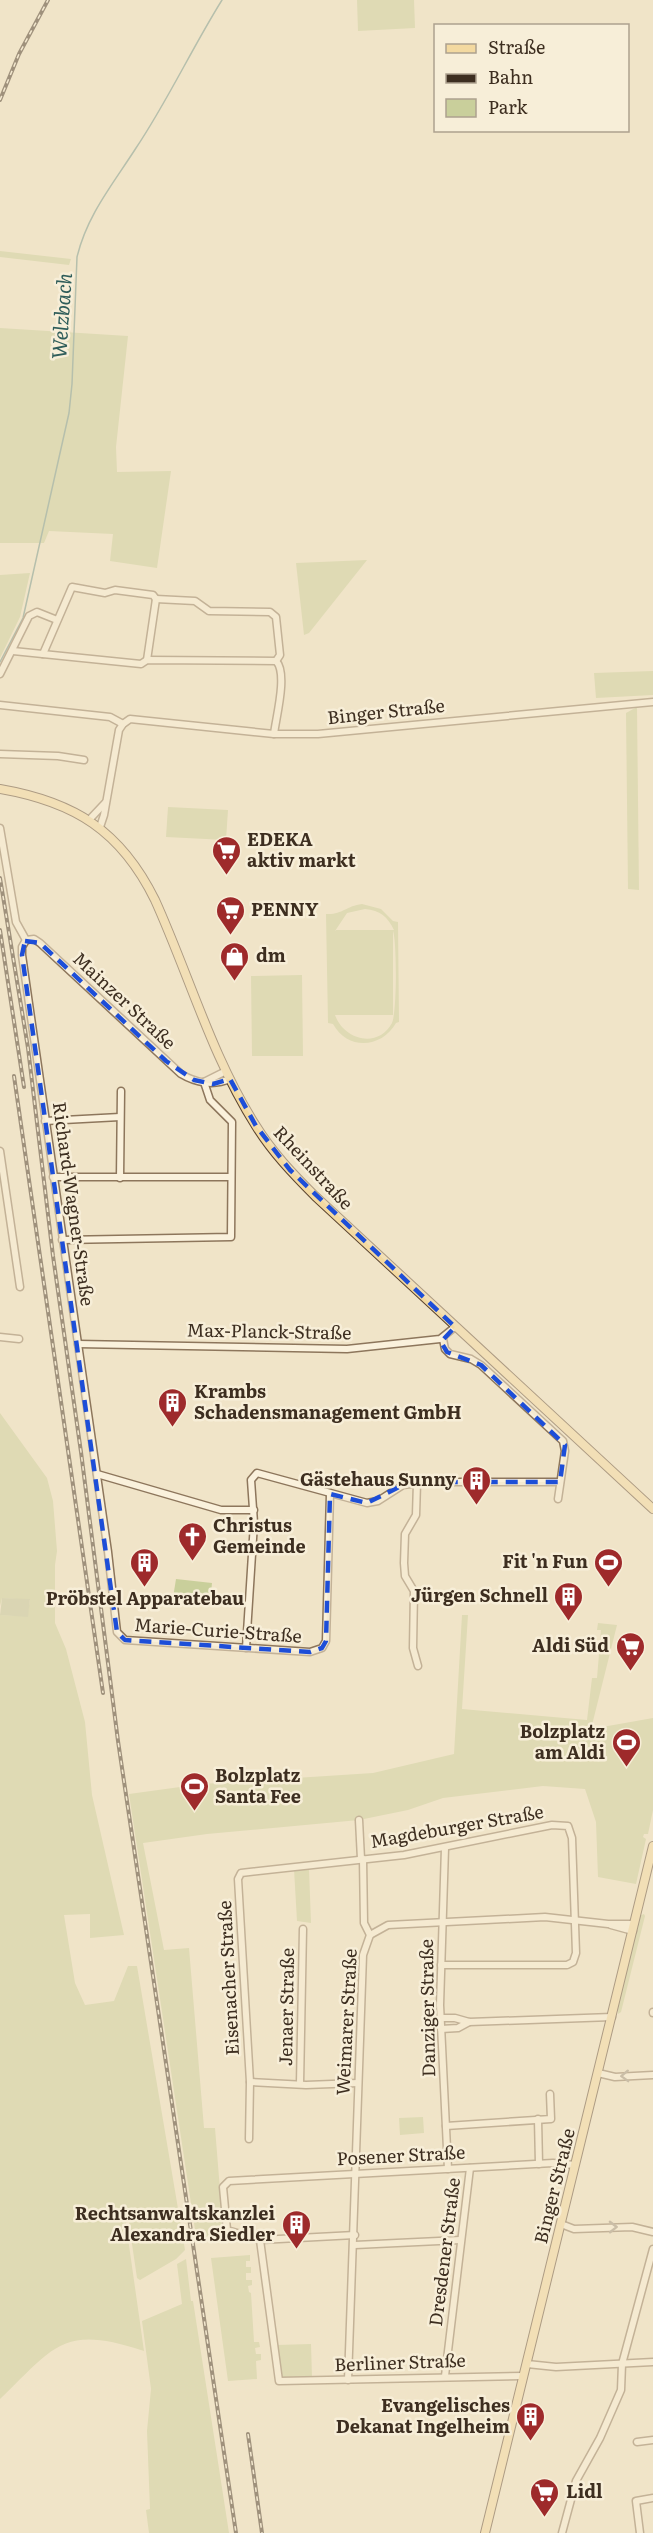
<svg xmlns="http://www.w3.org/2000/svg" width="653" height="2533" viewBox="0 0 653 2533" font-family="Literata,serif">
<rect width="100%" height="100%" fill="#f0e4c8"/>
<g fill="#c9cf9b" fill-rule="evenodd">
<polygon points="357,0 414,0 415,28 358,31"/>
<polygon points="0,251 71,259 69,265 0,257"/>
<polygon points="0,328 128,336 116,447 117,472 171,471 157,568 110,561 113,534 49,531 44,543 0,543"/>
<polygon points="367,560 309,633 304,635 296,563"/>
<polygon points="30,573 20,617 0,658 0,575"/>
<polygon points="653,671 653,695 596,698 594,673"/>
<polygon points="637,707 639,890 628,889 626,713"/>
<polygon points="168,807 228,810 226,840 166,837"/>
<path d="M362 904 381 909 393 921 398 922 399 1022 396 1023C382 1048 348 1051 333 1024L328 1023 326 914C342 915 346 906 362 904ZM365 909C380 910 388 917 394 930H335V1010V931L347 913ZM393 931C397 942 397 1012 392 1023 378 1049 344 1040 335 1015H393Z"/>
<polygon points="302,975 303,1056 252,1056 251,976"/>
<path d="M0 1413 47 1478 53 1501 57 1551 55 1565V1623L66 1649 85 1722 92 1795 124 1935 90 1938V1914L64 1915 75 1983 85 2005 114 2001 128 1966H137L185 2250 176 2259 140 2280 137 2278 128 2217H125L144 2351C63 2324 55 2346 0 2399V1615L27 1616 30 1600 2 1598 0 1606Z"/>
<polygon points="176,1579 212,1583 210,1604 172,1604"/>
<polygon points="462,1615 468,1615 462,1709 587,1720 592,1678 597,1678 601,1630 597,1630 598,1623 617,1625 591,1729 653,1718 653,1810 648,1834 644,1834 643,1837 646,1839 636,1884 598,1877 596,1822 585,1789 543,1786 443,1798 408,1810 359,1820 207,1834 143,1843 164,1950 189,1948 204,2128 215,2128 223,2227 197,2243 129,1794 202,1784 373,1773 454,1754"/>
<polygon points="294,1869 309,1869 311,1923 297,1921"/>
<polygon points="644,1914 645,1916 621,2012 618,2014 618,1999 639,1916"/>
<polygon points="423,2117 424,2133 400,2135 399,2118"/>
<polygon points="250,2255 250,2261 246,2261 246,2267 251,2267 251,2273 246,2273 246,2280 252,2280 252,2285 248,2286 249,2292 251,2293 254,2342 259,2342 260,2347 255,2348 256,2354 261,2354 261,2360 256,2361 257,2379 228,2381 211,2258"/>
<polygon points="186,2259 191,2301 193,2301 229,2533 149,2533 146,2510 150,2509 147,2431 151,2389 142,2321 182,2304 177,2264"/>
<polygon points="311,2344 312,2378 281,2377 277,2345"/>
</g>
<polygon fill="#bfc49a" points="2,1598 30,1599 28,1617 0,1615"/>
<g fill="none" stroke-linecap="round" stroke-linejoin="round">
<path stroke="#6f938a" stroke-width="1.5" d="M0 662 23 618 69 413 72 384 77 257C87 215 113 184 136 148 167 102 192 48 222 0"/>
<defs>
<g id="minor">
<polyline points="156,599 195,601 209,611 270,612 276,617 280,655 276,661"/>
<path d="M13 651 141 664 147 660 276 661C288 673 276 717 274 734"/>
<polyline points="43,654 72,587 105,593 115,590 153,595 156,599"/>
<polyline points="147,660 156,599"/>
<polyline points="0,674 29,616 37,612 57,620"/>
<polyline points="0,705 110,717 123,724"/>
<polyline points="0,754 58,756 84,760"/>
<polyline points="89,820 105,803"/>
<polyline points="100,827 104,815 119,730 123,724 130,719 274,734 318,734 653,702"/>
<polyline points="0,828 16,922 26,940"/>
<polyline points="26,940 22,947 22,955 108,1552 117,1632 125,1640 310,1652 322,1648 326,1641 330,1494"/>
<path d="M26 940 34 939 40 943 181 1074C196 1083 214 1086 230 1079"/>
<polyline points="204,1082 226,1071"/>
<polyline points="45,1121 120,1117"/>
<polyline points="0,1151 20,1287"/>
<polyline points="53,1177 231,1177"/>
<polyline points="120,1178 121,1091"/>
<polyline points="62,1240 231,1237 232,1122 210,1100 204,1082"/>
<polyline points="0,1337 19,1339"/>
<polyline points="443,1339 445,1349 450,1354 471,1359 481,1365 563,1441 565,1451 558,1499"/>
<polyline points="78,1344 347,1349 440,1339 455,1327"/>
<polyline points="97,1474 221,1510 254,1510"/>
<polyline points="417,1483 416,1515 405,1534 404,1563 405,1576 414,1591 413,1648 418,1666"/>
<polyline points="246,1648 254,1523 251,1480 257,1473 367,1503 378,1501 403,1485 426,1482 560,1482"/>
<polyline points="359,1820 361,1859"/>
<polyline points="445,1848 440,2005 448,2169"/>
<polyline points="363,1859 364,1923 370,1935"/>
<polyline points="611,1925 633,1931"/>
<polyline points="653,2012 653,2013"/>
<polyline points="441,2018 455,2018 469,2022 612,2017"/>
<polyline points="441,2029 458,2028 469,2022"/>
<polyline points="598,2073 615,2077 653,2075"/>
<polyline points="250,2082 306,2085 358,2083"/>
<polyline points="300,2084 303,1929"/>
<polyline points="538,2119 539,2164"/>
<polyline points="446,2126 551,2119 550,2094"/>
<polyline points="249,2139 250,2082 238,1879 241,1873 404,1855 552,1825 568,1826 572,1838 576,1953 573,1962 567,1965 441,1965"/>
<polyline points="561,2224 574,2229 632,2227 653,2232"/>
<polyline points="355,2235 260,2240 227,2230 223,2187 229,2181 553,2163 575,2165"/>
<polyline points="260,2240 279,2381 523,2376"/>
<polyline points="355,2245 460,2240"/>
<polyline points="527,2364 556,2367 653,2362"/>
<polyline points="445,2376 470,2168"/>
<polyline points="348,2380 363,1955 370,1935 388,1925 545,1917 608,1924 634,1924"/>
<polyline points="637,2442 653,2440"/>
<polyline points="562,2533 576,2481 600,2438 621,2390 622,2364 653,2249"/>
<polyline points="640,2533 636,2501 653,2498"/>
</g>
<g id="major">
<path d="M0 789C75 802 121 831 155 900 189 975 212 1057 256 1126 272 1152 293 1174 315 1196L653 1509"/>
<polyline points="485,2533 653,1846"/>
</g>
</defs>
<use href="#minor" stroke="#8d765c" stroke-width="9"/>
<use href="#major" stroke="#5b4430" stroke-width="10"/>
<use href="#minor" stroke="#faf1dc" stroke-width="6"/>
<use href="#major" stroke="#f3d9a0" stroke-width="8"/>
<defs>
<g id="rail">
<polyline points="0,100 19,54 48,0"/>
<polyline points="0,878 28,1048 53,1256 81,1452 118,1741 236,2533"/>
<polyline points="0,930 24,1087"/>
<polyline points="14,1076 103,1693"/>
<polyline points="248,2434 262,2533"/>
</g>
</defs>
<use href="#rail" stroke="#3d2e20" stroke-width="4"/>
<use href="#rail" stroke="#f7eed8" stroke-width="1.5" stroke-dasharray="4.5" stroke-linecap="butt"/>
</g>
<defs><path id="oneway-chevron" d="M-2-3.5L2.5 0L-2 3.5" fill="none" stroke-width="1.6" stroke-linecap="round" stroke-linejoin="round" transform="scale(1.5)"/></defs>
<g stroke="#9c907e">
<use href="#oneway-chevron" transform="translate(625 2076) rotate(178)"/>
<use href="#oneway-chevron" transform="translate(613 2227) rotate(-1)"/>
</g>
<path d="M0 0H653V2533H0ZM25 941 40 943 166 1061 194 1080 213 1084 230 1079 256 1126 290 1170 455 1327 441 1342 447 1352 481 1365 565 1445 560 1482H426L403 1485 367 1503 330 1494 326 1641 322 1648 310 1652 125 1640 117 1632 22 955Z" fill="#f0e4c8" fill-opacity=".55" fill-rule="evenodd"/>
<path fill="none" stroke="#1d4ed8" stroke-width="4.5" stroke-dasharray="12 8" stroke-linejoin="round" d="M25 941 40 943 166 1061 194 1080 213 1084 230 1079 256 1126 290 1170 455 1327 441 1342 447 1352 481 1365 565 1445 560 1482H426L403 1485 367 1503 330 1494 326 1641 322 1648 310 1652 125 1640 117 1632 22 955Z"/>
<defs>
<symbol id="supermarket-pin" viewBox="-11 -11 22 30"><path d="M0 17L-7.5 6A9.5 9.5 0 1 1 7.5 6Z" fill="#9e2a2b" stroke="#f7eed8"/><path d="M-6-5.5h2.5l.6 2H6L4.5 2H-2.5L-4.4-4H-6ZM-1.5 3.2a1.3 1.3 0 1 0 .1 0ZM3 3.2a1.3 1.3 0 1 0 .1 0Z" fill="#fff"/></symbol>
<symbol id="shop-pin" viewBox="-11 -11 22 30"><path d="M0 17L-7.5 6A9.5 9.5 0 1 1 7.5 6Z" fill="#9e2a2b" stroke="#f7eed8"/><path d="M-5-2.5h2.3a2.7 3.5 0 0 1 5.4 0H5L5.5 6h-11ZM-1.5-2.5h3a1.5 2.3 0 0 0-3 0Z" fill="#fff"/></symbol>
<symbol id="building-pin" viewBox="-11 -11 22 30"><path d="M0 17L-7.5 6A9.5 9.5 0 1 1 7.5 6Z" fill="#9e2a2b" stroke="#f7eed8"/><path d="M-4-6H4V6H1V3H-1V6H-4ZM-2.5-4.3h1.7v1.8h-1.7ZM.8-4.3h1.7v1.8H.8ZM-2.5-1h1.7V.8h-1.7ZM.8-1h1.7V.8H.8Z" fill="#fff"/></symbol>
<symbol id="church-pin" viewBox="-11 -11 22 30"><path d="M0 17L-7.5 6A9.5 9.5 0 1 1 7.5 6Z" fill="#9e2a2b" stroke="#f7eed8"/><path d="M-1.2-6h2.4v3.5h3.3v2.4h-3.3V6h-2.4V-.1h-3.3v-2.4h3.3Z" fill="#fff"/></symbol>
<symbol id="stadium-pin" viewBox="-11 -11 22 30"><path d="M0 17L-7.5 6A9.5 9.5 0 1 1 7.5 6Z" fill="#9e2a2b" stroke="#f7eed8"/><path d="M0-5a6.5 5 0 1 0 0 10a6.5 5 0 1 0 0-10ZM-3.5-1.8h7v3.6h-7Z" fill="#fff"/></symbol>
</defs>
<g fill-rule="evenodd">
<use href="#supermarket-pin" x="210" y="834" width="33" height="45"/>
<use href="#supermarket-pin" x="214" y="894" width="33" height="45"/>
<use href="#shop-pin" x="218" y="940" width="33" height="45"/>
<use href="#building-pin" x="156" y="1386" width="33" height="45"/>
<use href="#building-pin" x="460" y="1464" width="33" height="45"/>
<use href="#church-pin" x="176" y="1520" width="33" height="45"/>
<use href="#building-pin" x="128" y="1546" width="33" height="45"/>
<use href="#stadium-pin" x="592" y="1546" width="33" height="45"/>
<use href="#building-pin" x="552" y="1580" width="33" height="45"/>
<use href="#supermarket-pin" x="614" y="1630" width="33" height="45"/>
<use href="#stadium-pin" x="610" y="1726" width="33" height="45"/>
<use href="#stadium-pin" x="178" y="1770" width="33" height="45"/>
<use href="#building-pin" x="280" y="2208" width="33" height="45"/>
<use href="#building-pin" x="514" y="2400" width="33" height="45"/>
<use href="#supermarket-pin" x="528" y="2476" width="33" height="45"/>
</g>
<g text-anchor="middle" stroke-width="5" stroke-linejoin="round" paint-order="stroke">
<g font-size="18" fill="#3d2e20" stroke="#f7eed8">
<text transform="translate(386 712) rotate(-6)" y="6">Binger Straße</text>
<text transform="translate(124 1001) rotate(43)" y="6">Mainzer Straße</text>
<text transform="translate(313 1168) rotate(47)" y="6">Rheinstraße</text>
<text transform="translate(73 1204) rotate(82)" y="6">Richard-Wagner-Straße</text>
<text transform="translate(269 1332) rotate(1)" y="6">Max-Planck-Straße</text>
<text transform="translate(218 1631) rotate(4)" y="6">Marie-Curie-Straße</text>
<text transform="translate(457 1827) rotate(-10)" y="6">Magdeburger Straße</text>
<text transform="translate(229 1978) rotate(-93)" y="6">Eisenacher Straße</text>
<text transform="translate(287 2007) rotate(-89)" y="6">Jenaer Straße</text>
<text transform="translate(428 2008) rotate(-91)" y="6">Danziger Straße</text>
<text transform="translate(347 2022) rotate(-87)" y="6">Weimarer Straße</text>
<text transform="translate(401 2156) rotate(-3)" y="6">Posener Straße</text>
<text transform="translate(555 2186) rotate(-76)" y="6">Binger Straße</text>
<text transform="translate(445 2252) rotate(-83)" y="6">Dresdener Straße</text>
<text transform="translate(400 2363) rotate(-2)" y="6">Berliner Straße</text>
</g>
<g font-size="18" font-weight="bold" fill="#3d2e20" stroke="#f7eed8" text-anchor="start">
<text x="247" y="846">EDEKA<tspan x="247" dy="21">aktiv markt</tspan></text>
<text x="251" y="916">PENNY</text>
<text x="256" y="962">dm</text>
<text x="194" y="1398">Krambs<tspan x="194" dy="21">Schadensmanagement GmbH</tspan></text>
<text x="456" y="1486" text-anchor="end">Gästehaus Sunny</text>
<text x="213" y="1532">Christus<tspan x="213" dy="21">Gemeinde</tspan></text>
<text x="588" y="1568" text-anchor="end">Fit 'n Fun</text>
<text x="548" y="1602" text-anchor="end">Jürgen Schnell</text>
<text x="145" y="1605" text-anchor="middle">Pröbstel Apparatebau</text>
<text x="609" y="1652" text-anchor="end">Aldi Süd</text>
<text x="605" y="1738" text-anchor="end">Bolzplatz<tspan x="605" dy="21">am Aldi</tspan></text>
<text x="215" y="1782">Bolzplatz<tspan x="215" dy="21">Santa Fee</tspan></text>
<text x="275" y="2220" text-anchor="end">Rechtsanwaltskanzlei<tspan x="275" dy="21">Alexandra Siedler</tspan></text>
<text x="510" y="2412" text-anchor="end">Evangelisches<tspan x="510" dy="21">Dekanat Ingelheim</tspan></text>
<text x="566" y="2498">Lidl</text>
</g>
<g font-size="20" font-style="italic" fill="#2f5d5a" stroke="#f7eed8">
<text transform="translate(62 316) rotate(-86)" y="7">Welzbach</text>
</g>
</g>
<rect x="434" y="24" width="195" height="108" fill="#f7eed8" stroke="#ada18e" stroke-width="1.5"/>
<rect x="446" y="44" width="30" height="9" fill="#f3d9a0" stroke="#ada18e" stroke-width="1.5"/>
<text x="488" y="54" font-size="18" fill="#3d2e20">Straße</text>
<rect x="446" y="74" width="30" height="9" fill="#3d2e20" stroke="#ada18e" stroke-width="1.5"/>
<text x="488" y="84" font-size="18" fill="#3d2e20">Bahn</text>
<rect x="446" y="99" width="30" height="18" fill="#c9cf9b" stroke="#ada18e" stroke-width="1.5"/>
<text x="488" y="114" font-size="18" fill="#3d2e20">Park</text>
</svg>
